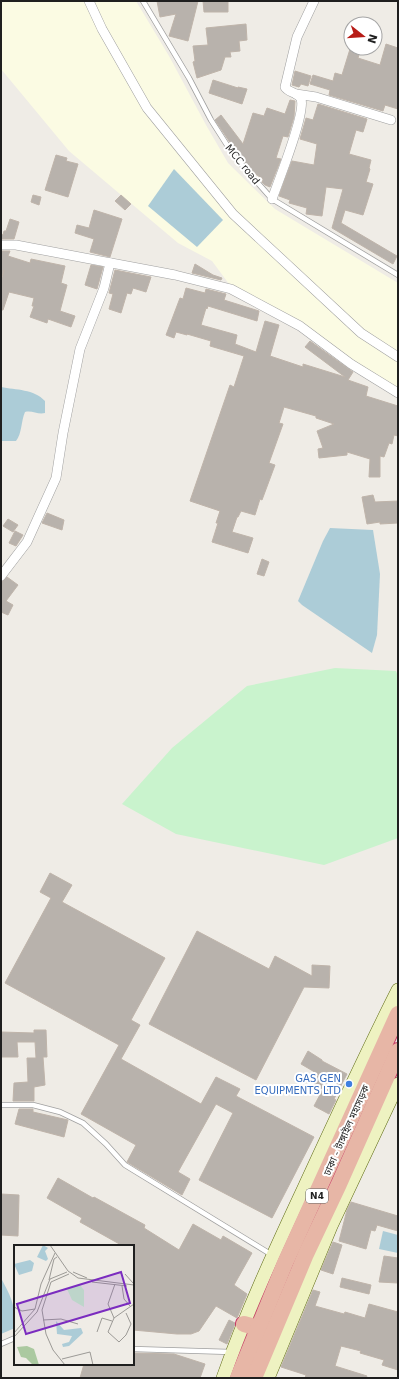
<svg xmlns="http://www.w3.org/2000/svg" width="399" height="1379" viewBox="0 0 399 1379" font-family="'DejaVu Sans','Noto Sans Bengali',sans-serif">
<rect width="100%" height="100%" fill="#efece6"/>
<polygon fill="#fbfbe3" points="1,1 136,1 169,56 206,125 228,163 275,209 398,283 398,391 232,288 212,261 178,243 69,151 1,69"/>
<polygon fill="#c9f3cd" points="335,668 396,671 398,676 398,838 324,865 176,834 122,804 172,748 247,686"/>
<g fill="#acccd7">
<polygon points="174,169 223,220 197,247 148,206"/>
<path d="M1 387C16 390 34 389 45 401V413C38 415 32 410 25 412 21 421 22 434 16 441H1Z"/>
<polygon points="330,528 373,530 380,574 377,635 372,653 302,605 298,601 323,541"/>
<polygon points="383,1231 398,1235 398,1253 379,1249"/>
<path d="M1 1278C12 1299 15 1304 15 1328L1 1334Z"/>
</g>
<g fill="#b8b2ac" stroke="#bfb4aa">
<polygon points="157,1 198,1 188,41 169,36 176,14 160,17"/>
<polygon points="203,1 228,1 228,12 204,12"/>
<polygon points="246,24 247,40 239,41 240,51 230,52 231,57 225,57 221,70 197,78 193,62 195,61 193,46 208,45 206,28"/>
<polygon points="386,44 398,48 398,109 385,105 383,111 329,95 330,90 310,84 313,75 333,81 335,73 342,75 350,49 360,51 358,58 380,65"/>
<polygon points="295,71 311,76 308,86 301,84 299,87 292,85"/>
<polygon points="213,80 238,88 238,87 247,89 242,104 209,93"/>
<polygon points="290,100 295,101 294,117 288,137 283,136 276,158 281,159 270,187 265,185 262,182 263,179 254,173 247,166 229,141 215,120 221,115 243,144 253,113 264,116 267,108 285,114"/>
<polygon points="318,104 367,119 363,132 356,130 349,154 371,160 369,168 370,169 366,182 373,184 363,215 345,210 341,223 397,256 393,264 332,228 343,189 326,187 322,216 306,214 307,208 289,203 290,200 279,196 292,161 314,165 317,144 300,139 306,118 313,120"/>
<polygon points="56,155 67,158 66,161 78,164 68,197 45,190"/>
<polygon points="33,195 41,197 39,205 31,202"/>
<polygon points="121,195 131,204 125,210 115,201"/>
<polygon points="94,210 122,219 110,257 90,252 94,239 75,233 77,225 89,228"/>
<polygon points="10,219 19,222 14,239 1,239 1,234 3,235 4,231 6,231"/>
<polygon points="1,251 10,251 8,256 30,263 31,259 65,266 61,283 67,285 60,311 75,316 71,327 48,319 47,323 30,317 34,306 32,306 34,298 9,292 3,310 1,310 1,281 4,270 3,275 1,274"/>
<polygon points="195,264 213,275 222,278 221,280 192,273"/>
<polygon points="91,265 103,267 97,289 85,285"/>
<polygon points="115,270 151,277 146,292 133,288 131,294 127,293 121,313 109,309 113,294 109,293"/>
<polygon points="186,288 205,293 206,289 226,294 224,300 259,311 257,321 208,306 207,309 206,308 201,325 237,335 235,344 256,352 265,321 279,325 270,356 303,367 303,364 345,377 305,347 310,341 353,372 348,380 368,387 366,396 398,406 398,436 394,435 392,444 389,443 384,457 380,456 380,477 369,477 370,459 347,452 347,455 319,458 318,449 323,448 317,431 334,424 316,418 316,416 284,407 279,423 283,424 269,463 275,465 262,500 260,499 255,515 241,511 238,517 237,517 232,532 253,538 248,553 212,542 218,523 216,523 220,511 190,501 230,385 234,387 244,356 210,346 211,341 187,334 187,335 176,332 174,338 166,335 180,298 183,299"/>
<polygon points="373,495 375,502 398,501 398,523 380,524 380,522 367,524 362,497"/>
<polygon points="47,513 64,520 62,530 42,523"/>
<polygon points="8,519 18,525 13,532 3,526"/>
<polygon points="15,531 23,535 16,546 9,543"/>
<polygon points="262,559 269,562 264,576 257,574"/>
<polygon points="7,577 18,585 6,601 13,605 8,615 1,612 1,583"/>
<polygon points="50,873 72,885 62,902 165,958 131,1020 140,1025 121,1059 201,1104 216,1077 240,1089 236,1096 314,1137 272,1218 199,1180 233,1113 216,1104 178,1172 190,1179 182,1195 127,1162 136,1145 81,1114 119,1045 5,983 51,898 40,892"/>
<polygon points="197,931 269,969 275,956 312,976 312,965 330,966 329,988 304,987 256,1080 149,1024"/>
<polygon points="34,1030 46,1030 47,1057 43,1057 45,1085 34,1087 34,1101 13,1101 14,1083 28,1082 27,1058 36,1058 35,1042 17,1042 18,1057 1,1057 1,1032 34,1033"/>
<polygon points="308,1051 322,1060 322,1061 347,1074 334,1099 336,1100 329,1114 314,1106 323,1089 313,1084 318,1074 301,1064"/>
<polygon points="19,1109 33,1109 33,1112 68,1120 64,1137 15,1124"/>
<polygon points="58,1178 93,1198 94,1197 145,1225 144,1228 179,1250 193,1224 221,1240 223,1236 252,1253 234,1285 247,1294 237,1318 216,1306 199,1331 191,1334 177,1334 133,1330 133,1246 123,1246 80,1222 82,1218 47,1198"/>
<polygon points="1,1194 19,1195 18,1236 1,1235"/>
<polygon points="351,1202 398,1216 398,1231 377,1225 375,1231 371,1230 366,1249 339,1241 347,1210"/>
<polygon points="333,1242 342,1245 333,1274 321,1270"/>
<polygon points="384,1256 398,1258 398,1283 379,1282"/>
<polygon points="342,1278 371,1285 369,1294 340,1287"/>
<polygon points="313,1290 320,1292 315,1306 344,1314 345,1312 365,1318 369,1304 398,1312 398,1370 382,1365 384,1360 360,1353 361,1351 341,1346 335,1366 367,1376 366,1378 305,1378 306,1375 281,1367"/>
<polygon points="229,1320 235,1323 235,1324 227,1344 219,1340"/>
<polygon points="133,1353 174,1354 205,1364 200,1378 80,1378 84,1364 133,1364"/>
</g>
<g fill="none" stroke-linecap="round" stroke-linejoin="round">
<defs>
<g id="service">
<polyline points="143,1 189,78 211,120 234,156 272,199 398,275"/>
<polyline points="1,1105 33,1105 60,1112 83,1123 106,1144 125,1165 272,1255"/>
<polyline points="1,1344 15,1338"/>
<polyline points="133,1349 231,1352"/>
</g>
<g id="minor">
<polyline points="89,1 102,29 147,108 233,214 361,333 398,357"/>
<polyline points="296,94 316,97 391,120"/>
<path d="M272 199C278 183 306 112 301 99 298 92 288 93 285 87L297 37 314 1"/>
<polyline points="1,245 16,245 175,275 231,289 300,326 351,364 398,393"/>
<polyline points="1,576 27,542 56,478 63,433 80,349 104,288 110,263"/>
</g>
<g id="secondary">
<path d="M223 1378C246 1313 275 1250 304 1188 335 1121 365 1055 398 990"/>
<polyline points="268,1378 331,1226 398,1084"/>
</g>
<g id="trunk">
<polyline points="244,1324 258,1328"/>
<polyline points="238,1378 285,1263 398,1014"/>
<polyline points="254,1378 306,1254 339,1184 398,1051"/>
</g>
</defs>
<use href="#service" stroke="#a0a0a0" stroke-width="6"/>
<use href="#minor" stroke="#a0a0a0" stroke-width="10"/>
<use href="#secondary" stroke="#5e6b12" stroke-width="14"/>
<use href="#trunk" stroke="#c73965" stroke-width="18"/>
<use href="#service" stroke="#fff" stroke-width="4.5"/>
<use href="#minor" stroke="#fff" stroke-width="9"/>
<use href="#secondary" stroke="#eef2c1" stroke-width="13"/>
<use href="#trunk" stroke="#e7b6a6" stroke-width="16"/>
</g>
<circle fill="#3f7fe0" stroke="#fff" stroke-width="1.5" cx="349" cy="1084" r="4"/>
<g text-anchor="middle" stroke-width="4" stroke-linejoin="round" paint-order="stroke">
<rect fill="#fff" stroke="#626262" stroke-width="1" x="306" y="1189" width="22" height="14" rx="3"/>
<g font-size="9" font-weight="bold" fill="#1f1f1f">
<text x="317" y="1199">N4</text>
</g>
<g font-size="10" fill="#1f1f1f" stroke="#fff">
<text transform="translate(243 164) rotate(51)" y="4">MCC road</text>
<text transform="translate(346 1130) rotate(-66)" y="4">ঢাকা - টাঙ্গাইল মহাসড়ক</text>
</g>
<g font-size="10" fill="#366cbe" stroke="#fff" text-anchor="end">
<text x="341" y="1082">GAS GEN<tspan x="341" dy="12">EQUIPMENTS LTD</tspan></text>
</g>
</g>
<g transform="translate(14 1245)">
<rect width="120" height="120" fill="#efece6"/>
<path d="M13 101 20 104 25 120H19L12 113 7 112 3 102Z" fill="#abc9a0"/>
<path d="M65 39 70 45V62L58 55 53 44Z" fill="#c9f3cd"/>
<path d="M29 0 34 3 31 6 34 14 32 16 23 12ZM16 15 20 18 18 26 5 30 0 19ZM42 76 50 85 67 83 69 88 55 101 49 102 48 99 55 97 58 91 43 89Z" fill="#acccd7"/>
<path fill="none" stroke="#9c9a96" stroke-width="1" d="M36 0 54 26 64 33 120 40M59 27 73 33M111 29 119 38M35 35 40 14 43 12M78 37 113 41M101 39 94 59 100 73 120 59M108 41 110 54 116 61M0 62 8 66 21 64M100 73 94 87 105 97 112 90 117 79 112 68M29 75 47 74 64 79M83 87 88 73 98 76M0 88 21 64 27 39 41 8M0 92 23 67 36 34 53 27M48 114 76 107 79 120M51 120 39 105 32 89 28 65 37 37 55 29"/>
<path fill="#7b2cbf" fill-opacity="0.15" stroke="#7b2cbf" stroke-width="2" d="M107 27 116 58 12 89 3 59Z"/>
<rect width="120" height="120" fill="none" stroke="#1f1f1f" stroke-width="2"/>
</g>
<rect width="399" height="1379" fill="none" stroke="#1f1f1f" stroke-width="4"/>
<g transform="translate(363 36) rotate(107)"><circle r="19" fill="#ffffff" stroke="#a5a5a5"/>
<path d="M0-3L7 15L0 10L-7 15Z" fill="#b71c17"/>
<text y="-6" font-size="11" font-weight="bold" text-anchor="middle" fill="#1f1f1f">N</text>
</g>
</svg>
